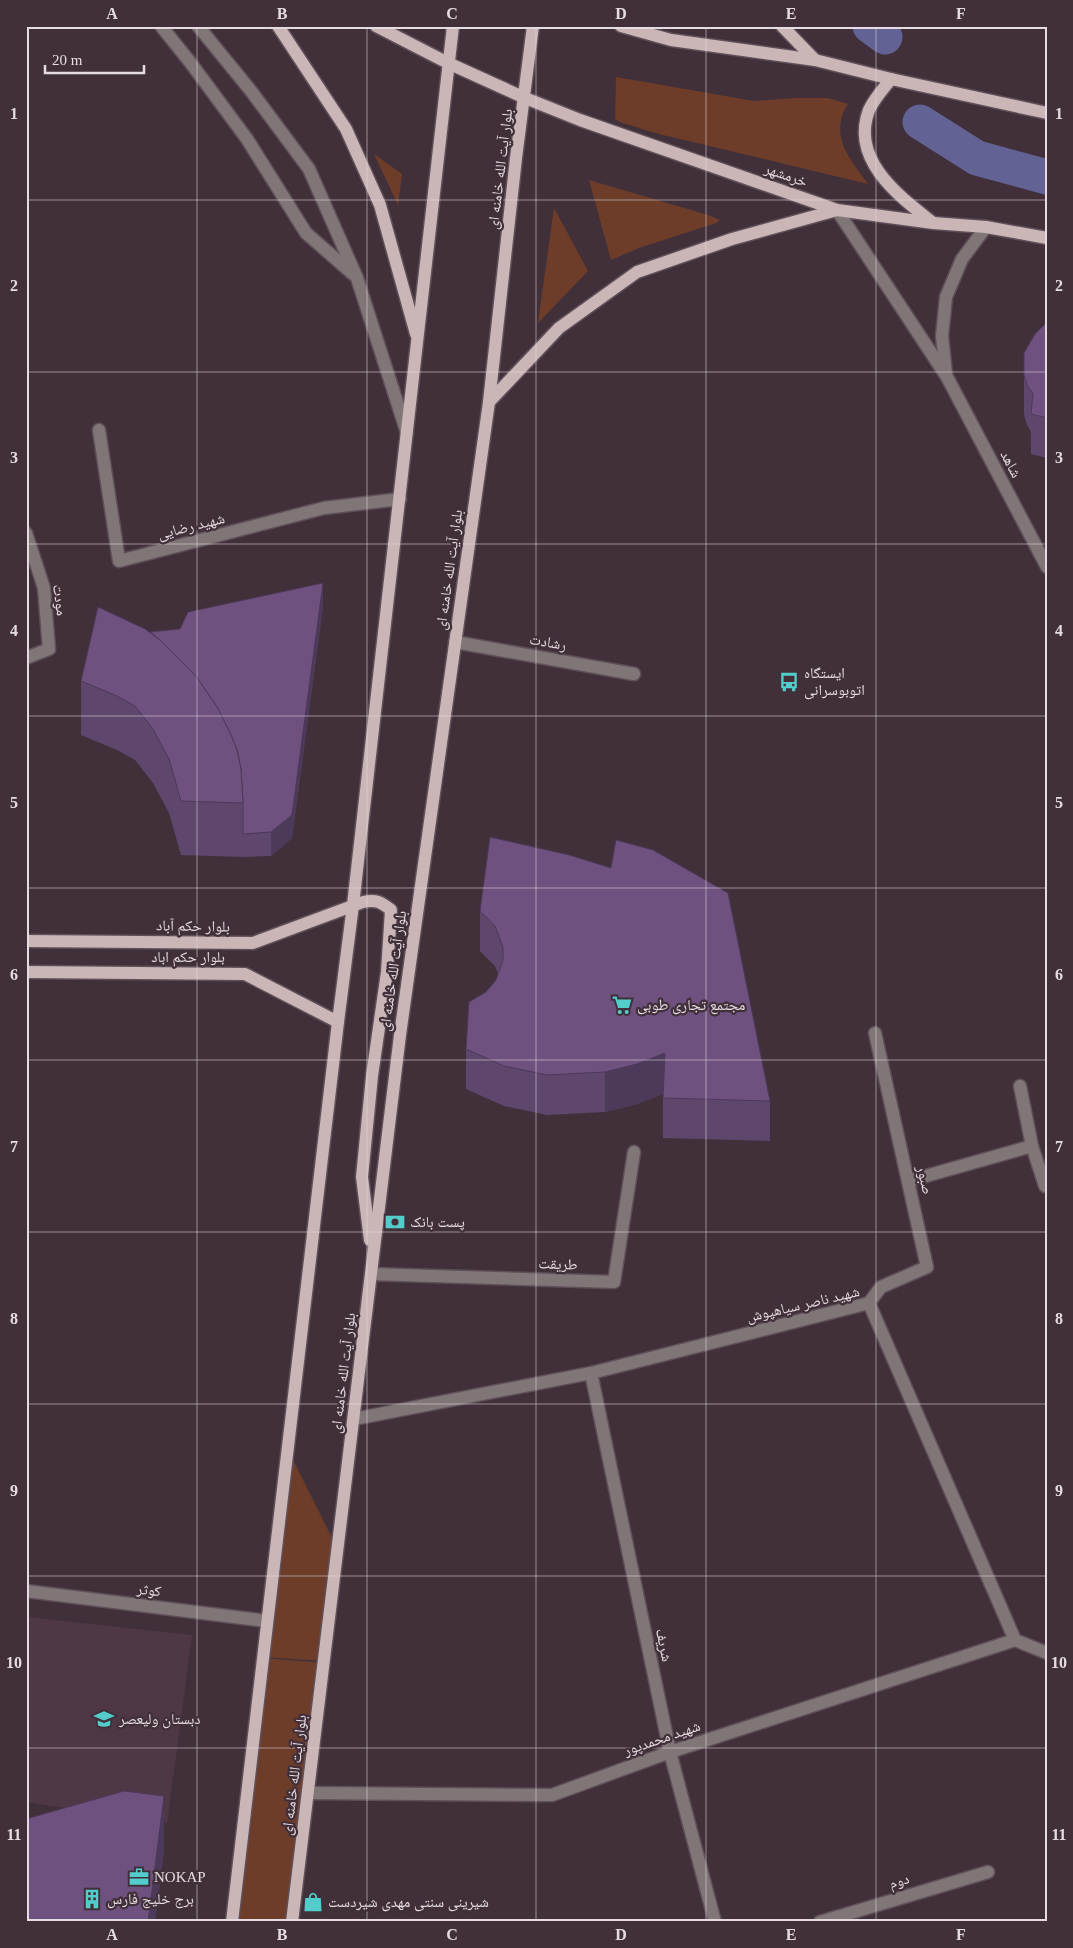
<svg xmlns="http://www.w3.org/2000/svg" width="1073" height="1948" viewBox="0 0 1073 1948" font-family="'Times New Roman','Noto Naskh Arabic',serif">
<rect width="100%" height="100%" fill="#41303a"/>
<polygon fill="#4f3846" points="26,1617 192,1635 167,1823 26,1802"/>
<g fill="#6e3d2a">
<path d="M616 77 754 101 796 98H828L848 104C828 136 850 158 868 184L655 133 620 122 615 119Z"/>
<polygon points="374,154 402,174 398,205"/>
<polygon points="589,180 708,215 720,220 716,223 639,248 611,260"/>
<polygon points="554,208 588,271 538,323"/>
<polygon points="289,1452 336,1546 323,1661 264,1657"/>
<polygon points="263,1658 324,1663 292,1922 232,1922"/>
</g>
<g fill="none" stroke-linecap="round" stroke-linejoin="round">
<g stroke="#626294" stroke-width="35">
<polyline points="870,26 885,37"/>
<polyline points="920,122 977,158 1047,177"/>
</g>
<defs>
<g id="minor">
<polyline points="161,26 190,62 247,139 306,233 353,274"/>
<polyline points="198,26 251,91 309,169 357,278 407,433"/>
<polyline points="837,210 947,377 1047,567"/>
<polyline points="946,374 942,336 946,297 962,259 986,227"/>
<polyline points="99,430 119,561 324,508 400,499"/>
<polyline points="26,533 44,588 49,649 26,658"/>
<polyline points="455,642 634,674"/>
<polyline points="1020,1086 1032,1146 1045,1186"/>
<polyline points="908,1181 1032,1146"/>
<polyline points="371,1274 614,1282 634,1152"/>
<polyline points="869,1303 1015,1640 1047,1653"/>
<polyline points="869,1303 881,1287 927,1267 875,1033"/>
<polyline points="591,1373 670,1752 715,1922"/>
<polyline points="354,1419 591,1373 869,1303"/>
<polyline points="26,1591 267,1621"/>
<polyline points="309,1793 552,1795 670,1752 1015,1640"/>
<polyline points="820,1922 988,1872"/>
</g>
<g id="major">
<polyline points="278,26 346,129 380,205 416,334"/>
<polyline points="376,26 448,63 525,98 580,120 837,210 933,223 986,227 1047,238"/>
<polyline points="621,26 671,40 815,60 891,79 1047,113"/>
<polyline points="782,26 815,60"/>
<path d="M891 79C883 89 874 99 869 110 850 160 899 196 932 222"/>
<polyline points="489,402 559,328 637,272 732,239 837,210"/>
<path d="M26 941 253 943 363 902C376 899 381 902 391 910L387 972 372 1076 362 1177 370 1240"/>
<polyline points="26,972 245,974 338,1022"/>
<polyline points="232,1922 338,1022 353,905 453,26"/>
<polyline points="292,1922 400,1035 489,402 516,158 533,26"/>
</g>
</defs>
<use href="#minor" stroke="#5f4f58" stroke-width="15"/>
<use href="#major" stroke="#5f4f58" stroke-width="15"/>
<use href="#minor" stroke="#817677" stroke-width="12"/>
<use href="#major" stroke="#cab5b7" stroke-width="12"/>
</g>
<g fill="#5f466d">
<polygon points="1047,322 1047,458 1031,454 1031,432 1027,425 1024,415 1024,353"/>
<polygon points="323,606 292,838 271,856 243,857 181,855 169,813 153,783 135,760 117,750 81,735 81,681 150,632 180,629"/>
<polygon points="480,911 770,1101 770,1141 663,1138 663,1094 637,1104 605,1112 547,1115 504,1106 466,1089 466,1049 486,992 496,980 498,974 495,966 480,951"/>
</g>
<g fill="#4d3959">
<polygon points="323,583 323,606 292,838 271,856 271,832"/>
<polygon points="665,1053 665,1093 637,1104 605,1112 605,1072"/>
<polygon points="164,1796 164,1852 155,1922 148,1922"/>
</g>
<g fill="#6e517f" stroke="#4d3959">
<polygon points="1047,322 1047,418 1031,414 1033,394 1027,385 1024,375 1024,353 1035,334"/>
<polygon points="323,583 292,815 271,832 243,834 243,803 241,769 237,750 231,735 217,707 196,676 160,640 150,632 180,629 188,612"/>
<polygon points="98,607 145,629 160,640 196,676 217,707 231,735 237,750 241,769 243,803 181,801 169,759 153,729 135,706 117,696 81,681"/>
<polygon points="490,837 569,855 611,868 616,840 653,850 728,893 770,1101 663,1098 665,1053 637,1064 605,1072 547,1075 504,1066 466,1049 469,1002 486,992 496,980 503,960 503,947 495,926 480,911"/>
<polygon points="124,1791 164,1796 148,1922 26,1922 26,1819"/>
</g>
<path fill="none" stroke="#e6dbe1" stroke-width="1" stroke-opacity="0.55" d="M197 26V1922M367 26V1922M536 26V1922M706 26V1922M876 26V1922M26 200H1047M26 372H1047M26 544H1047M26 716H1047M26 888H1047M26 1060H1047M26 1232H1047M26 1404H1047M26 1576H1047M26 1748H1047"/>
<defs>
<symbol id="bus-bare" viewBox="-9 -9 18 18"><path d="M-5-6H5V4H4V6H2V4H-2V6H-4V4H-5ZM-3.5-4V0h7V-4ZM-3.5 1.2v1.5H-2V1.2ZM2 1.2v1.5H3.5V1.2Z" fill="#52cdcc" stroke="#41303a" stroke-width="2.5" paint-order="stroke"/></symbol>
<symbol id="supermarket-bare" viewBox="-9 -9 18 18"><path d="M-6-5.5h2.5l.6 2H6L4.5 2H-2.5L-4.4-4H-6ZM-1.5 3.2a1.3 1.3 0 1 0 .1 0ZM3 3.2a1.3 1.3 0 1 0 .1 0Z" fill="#52cdcc" stroke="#41303a" stroke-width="2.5" paint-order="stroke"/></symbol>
<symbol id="bank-bare" viewBox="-9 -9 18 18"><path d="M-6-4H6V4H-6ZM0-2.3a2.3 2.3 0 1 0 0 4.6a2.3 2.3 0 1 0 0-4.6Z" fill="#52cdcc" stroke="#41303a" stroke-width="2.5" paint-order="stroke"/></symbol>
<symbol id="school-bare" viewBox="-9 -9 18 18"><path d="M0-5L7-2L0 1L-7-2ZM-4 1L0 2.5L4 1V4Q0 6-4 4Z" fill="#52cdcc" stroke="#41303a" stroke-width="2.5" paint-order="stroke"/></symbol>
<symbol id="office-bare" viewBox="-9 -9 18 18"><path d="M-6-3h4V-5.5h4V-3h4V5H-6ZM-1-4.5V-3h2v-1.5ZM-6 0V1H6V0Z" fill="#52cdcc" stroke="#41303a" stroke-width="2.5" paint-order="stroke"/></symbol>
<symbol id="building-bare" viewBox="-9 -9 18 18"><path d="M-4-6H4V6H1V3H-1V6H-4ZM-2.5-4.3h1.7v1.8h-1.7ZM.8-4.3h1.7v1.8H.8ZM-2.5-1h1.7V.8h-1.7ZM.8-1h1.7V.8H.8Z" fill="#52cdcc" stroke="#41303a" stroke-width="2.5" paint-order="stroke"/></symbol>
<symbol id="shop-bare" viewBox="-9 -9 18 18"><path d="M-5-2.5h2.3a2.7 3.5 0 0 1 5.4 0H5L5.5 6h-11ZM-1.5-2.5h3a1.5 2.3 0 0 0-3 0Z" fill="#52cdcc" stroke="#41303a" stroke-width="2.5" paint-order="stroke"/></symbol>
</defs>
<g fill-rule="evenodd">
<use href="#bus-bare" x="775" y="668" width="28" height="28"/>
<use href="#supermarket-bare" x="608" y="991" width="28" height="28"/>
<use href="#bank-bare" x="381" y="1208" width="28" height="28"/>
<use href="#school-bare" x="90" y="1705" width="28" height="28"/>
<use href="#office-bare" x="125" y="1863" width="28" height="28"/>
<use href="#building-bare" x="78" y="1885" width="28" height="28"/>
<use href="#shop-bare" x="299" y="1888" width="28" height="28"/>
</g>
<g text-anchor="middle" stroke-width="4.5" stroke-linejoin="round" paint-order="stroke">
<g font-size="15" fill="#e6dbe1" stroke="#41303a">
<text transform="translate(500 169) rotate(-83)" y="5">بلوار آیت الله خامنه ای</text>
<text transform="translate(786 175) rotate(19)" y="5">خرمشهر</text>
<text transform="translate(1011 464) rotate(62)" y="5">شاهد</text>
<text transform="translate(191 526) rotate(-14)" y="5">شهید رضایی</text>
<text transform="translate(449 570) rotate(-82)" y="5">بلوار آیت الله خامنه ای</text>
<text transform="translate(60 600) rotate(83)" y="5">مودت</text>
<text transform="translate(548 642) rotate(10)" y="5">رشادت</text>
<text transform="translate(193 926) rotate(1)" y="5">بلوار حکم آباد</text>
<text x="188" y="962">بلوار حکم اباد</text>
<text transform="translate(393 971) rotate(-82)" y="5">بلوار آیت الله خامنه ای</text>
<text transform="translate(925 1180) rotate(77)" y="5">صبور</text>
<text transform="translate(558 1264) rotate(2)" y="5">طریقت</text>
<text transform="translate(803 1304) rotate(-13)" y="5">شهید ناصر سیاهپوش</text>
<text transform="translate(343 1373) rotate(-83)" y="5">بلوار آیت الله خامنه ای</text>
<text transform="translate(149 1590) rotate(7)" y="5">کوثر</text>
<text transform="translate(664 1645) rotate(78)" y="5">شریف</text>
<text transform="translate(662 1738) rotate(-19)" y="5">شهید محمدپور</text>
<text transform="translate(294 1775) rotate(-83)" y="5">بلوار آیت الله خامنه ای</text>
<text transform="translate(899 1881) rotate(-17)" y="5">دوم</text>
</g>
<g font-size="15" fill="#e6dbe1" stroke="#41303a" text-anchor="start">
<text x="804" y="678">ایستگاه<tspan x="804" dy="17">اتوبوسرانی</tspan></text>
<text x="637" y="1010">مجتمع تجاری طوبی</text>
<text x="410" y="1227">پست بانک</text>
<text x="119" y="1724">دبستان ولیعصر</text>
<text x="154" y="1882">NOKAP</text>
<text x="107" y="1904">برج خلیج فارس</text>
<text x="328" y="1907">شیرینی سنتی مهدی شیردست</text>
</g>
</g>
<rect width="1073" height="1948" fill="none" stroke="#41303a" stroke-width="55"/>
<path d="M45 65v8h99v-8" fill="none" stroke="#e6dbe1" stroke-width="2.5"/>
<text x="52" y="65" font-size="15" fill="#e6dbe1" stroke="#41303a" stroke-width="4" paint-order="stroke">20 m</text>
<rect x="28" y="28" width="1018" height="1892" fill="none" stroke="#e6dbe1" stroke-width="2"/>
<g font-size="16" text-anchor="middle" font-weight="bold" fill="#e6dbe1">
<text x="112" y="19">A</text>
<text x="282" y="19">B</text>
<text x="452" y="19">C</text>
<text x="621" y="19">D</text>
<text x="791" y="19">E</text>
<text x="961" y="19">F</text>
<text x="14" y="119">1</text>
<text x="1059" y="119">1</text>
<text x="14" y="291">2</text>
<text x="1059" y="291">2</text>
<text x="14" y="463">3</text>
<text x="1059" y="463">3</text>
<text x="14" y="636">4</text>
<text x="1059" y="636">4</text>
<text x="14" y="808">5</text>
<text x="1059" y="808">5</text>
<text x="14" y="980">6</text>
<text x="1059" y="980">6</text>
<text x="14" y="1152">7</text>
<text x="1059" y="1152">7</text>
<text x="14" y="1324">8</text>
<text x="1059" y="1324">8</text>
<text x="14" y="1496">9</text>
<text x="1059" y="1496">9</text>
<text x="14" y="1668">10</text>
<text x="1059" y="1668">10</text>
<text x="14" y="1840">11</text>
<text x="1059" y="1840">11</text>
<text x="112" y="1940">A</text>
<text x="282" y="1940">B</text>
<text x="452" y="1940">C</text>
<text x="621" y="1940">D</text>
<text x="791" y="1940">E</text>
<text x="961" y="1940">F</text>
</g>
</svg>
